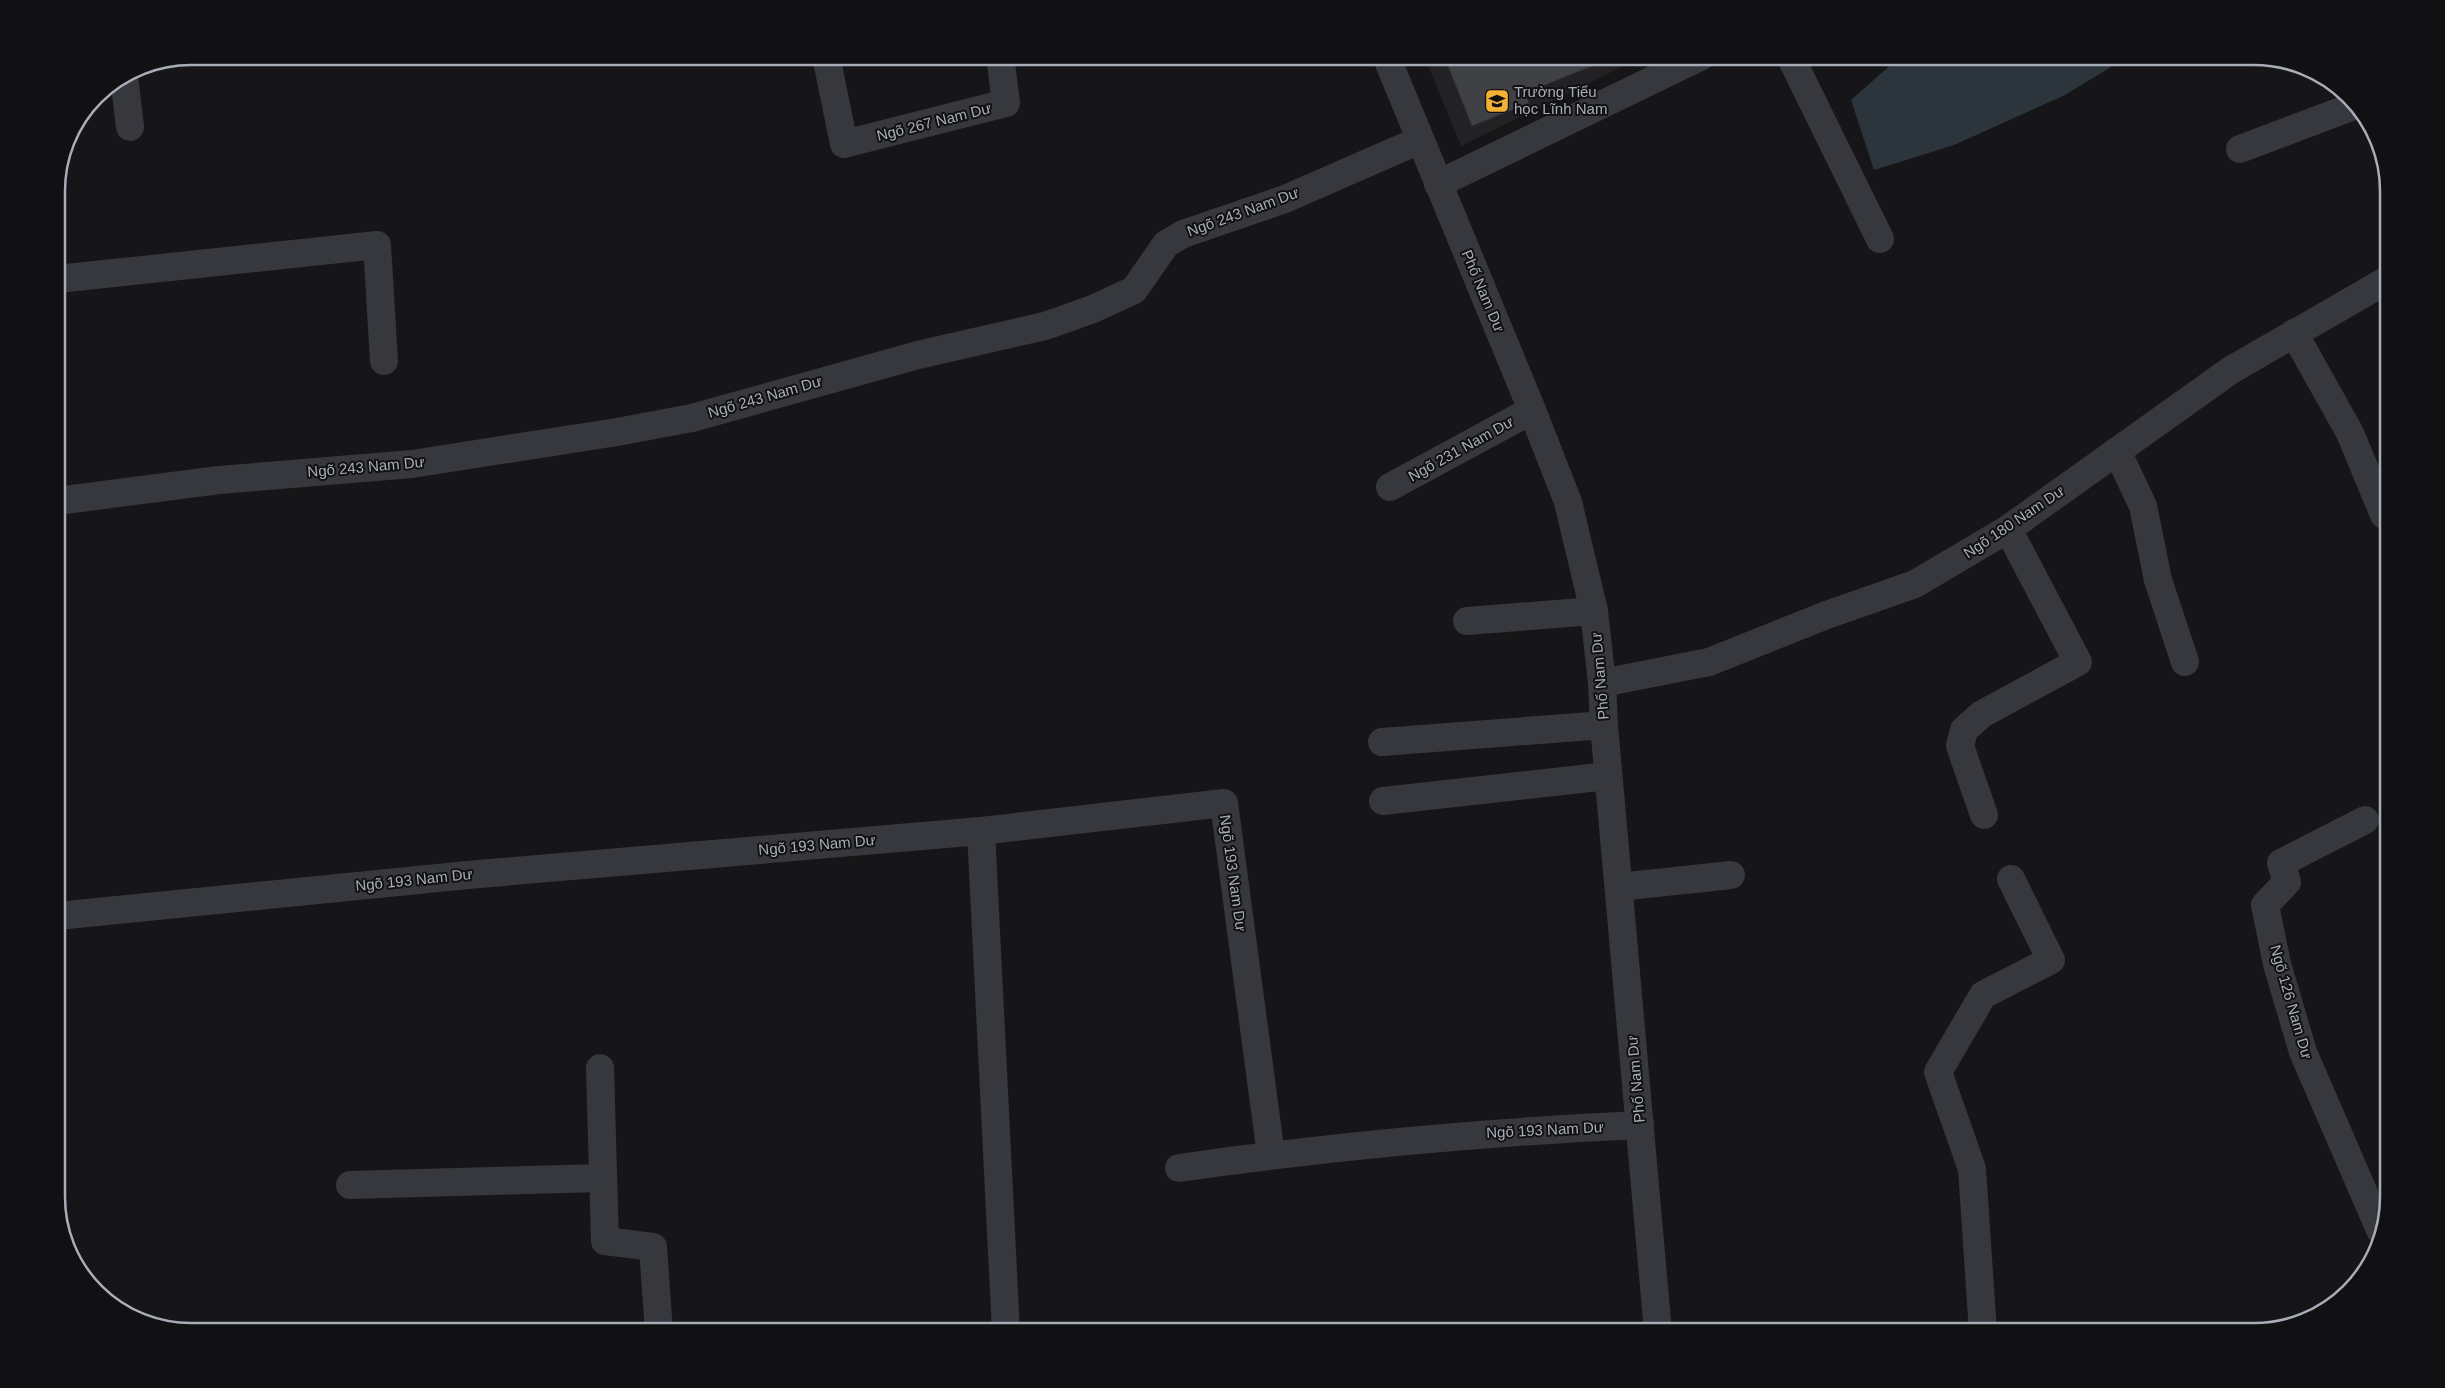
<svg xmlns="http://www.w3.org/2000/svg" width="2445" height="1388" viewBox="0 0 2445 1388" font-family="Helvetica,sans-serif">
<rect width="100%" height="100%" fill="#161618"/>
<polygon fill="#222225" points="1424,56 1644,56 1461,146"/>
<polygon fill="#2c353c" points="1889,56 2129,56 2065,95 1954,145 1874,170 1851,100 1893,63"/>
<polygon fill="#404145" stroke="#303034" points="1444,56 1617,56 1525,93 1529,103 1472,126"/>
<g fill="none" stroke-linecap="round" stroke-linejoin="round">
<g stroke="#37383d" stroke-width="28">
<polyline points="826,56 844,144 1006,103 1000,56"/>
<polyline points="1386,56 1532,410 1568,502 1594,611 1602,683 1604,725 1658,1332"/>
<polyline points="1790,56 1880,239"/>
<polyline points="124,77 130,127"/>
<polyline points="2240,149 2354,106"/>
<polyline points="1438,184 1702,56"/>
<polyline points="57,279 377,245 384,361"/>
<polyline points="2294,333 2350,433 2384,515"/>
<polyline points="2117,451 2143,506 2158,580 2185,662"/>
<polyline points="1390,487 1532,410"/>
<polyline points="57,501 219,480 412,464 617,432 692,418 918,355 1045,326 1093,309 1134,290 1166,244 1183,234 1285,199 1420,140"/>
<polyline points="1467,621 1594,611"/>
<polyline points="1602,683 1709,662 1824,616 1915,584 2008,529 2231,370 2389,279"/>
<polyline points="1382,742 1604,725"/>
<polyline points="1383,801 1608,776"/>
<polyline points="1984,815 1960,746 1964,730 1982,714 2078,662 2008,529"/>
<polyline points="2365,820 2281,863 2287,882 2265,905 2277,964 2303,1052 2380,1230"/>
<polyline points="981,831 1006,1332"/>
<polyline points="1619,887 1731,875"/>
<polyline points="57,916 468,875 981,831 1224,803 1271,1155"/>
<polyline points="600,1068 605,1241 653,1247 659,1332"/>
<path d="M1179 1168C1332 1146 1486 1132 1640 1125"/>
<polyline points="350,1185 602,1178"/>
<polyline points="1983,1332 1972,1169 1938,1072 1983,995 2051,960 2011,879"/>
</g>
</g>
<defs>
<symbol id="school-square" viewBox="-11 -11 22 22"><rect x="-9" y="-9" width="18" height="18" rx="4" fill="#f2b134" stroke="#111113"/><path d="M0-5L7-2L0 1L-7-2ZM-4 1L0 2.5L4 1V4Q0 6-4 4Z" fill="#111"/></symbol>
</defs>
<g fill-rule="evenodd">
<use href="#school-square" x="1483" y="87" width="28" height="28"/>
</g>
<g text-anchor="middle" stroke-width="4" stroke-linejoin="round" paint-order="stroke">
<g font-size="15" fill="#a8adb8" stroke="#111113" text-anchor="start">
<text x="1514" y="97">Trường Tiểu<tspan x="1514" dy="17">học Lĩnh Nam</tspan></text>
</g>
<g font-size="15" fill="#a8adb8" stroke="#111113">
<text transform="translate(934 122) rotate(-14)" y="5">Ngõ 267 Nam Dư</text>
<text transform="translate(1243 212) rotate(-20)" y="5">Ngõ 243 Nam Dư</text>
<text transform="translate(1483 291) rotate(67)" y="5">Phố Nam Dư</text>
<text transform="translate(765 397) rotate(-16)" y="5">Ngõ 243 Nam Dư</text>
<text transform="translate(1461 449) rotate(-29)" y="5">Ngõ 231 Nam Dư</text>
<text transform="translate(366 467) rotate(-5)" y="5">Ngõ 243 Nam Dư</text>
<text transform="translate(2014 522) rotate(-34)" y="5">Ngõ 180 Nam Dư</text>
<text transform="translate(1600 676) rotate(-95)" y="5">Phố Nam Dư</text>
<text transform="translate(817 845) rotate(-5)" y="5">Ngõ 193 Nam Dư</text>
<text transform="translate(1233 873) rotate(82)" y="5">Ngõ 193 Nam Dư</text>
<text transform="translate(414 880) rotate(-6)" y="5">Ngõ 193 Nam Dư</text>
<text transform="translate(2291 1002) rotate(74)" y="5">Ngõ 126 Nam Dư</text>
<text transform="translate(1636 1079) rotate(-95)" y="5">Phố Nam Dư</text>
<text transform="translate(1545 1130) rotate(-3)" y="5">Ngõ 193 Nam Dư</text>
</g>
</g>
<path d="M0 0H2445V1388H0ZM191 65H2254A126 126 0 0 1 2380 191V1197A126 126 0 0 1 2254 1323H191A126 126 0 0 1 65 1197V191A126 126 0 0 1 191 65Z" fill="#111113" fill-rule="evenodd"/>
<path fill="none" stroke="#a8adb8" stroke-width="2.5" d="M191 65H2254A126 126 0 0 1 2380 191V1197A126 126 0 0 1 2254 1323H191A126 126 0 0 1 65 1197V191A126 126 0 0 1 191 65Z"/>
</svg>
